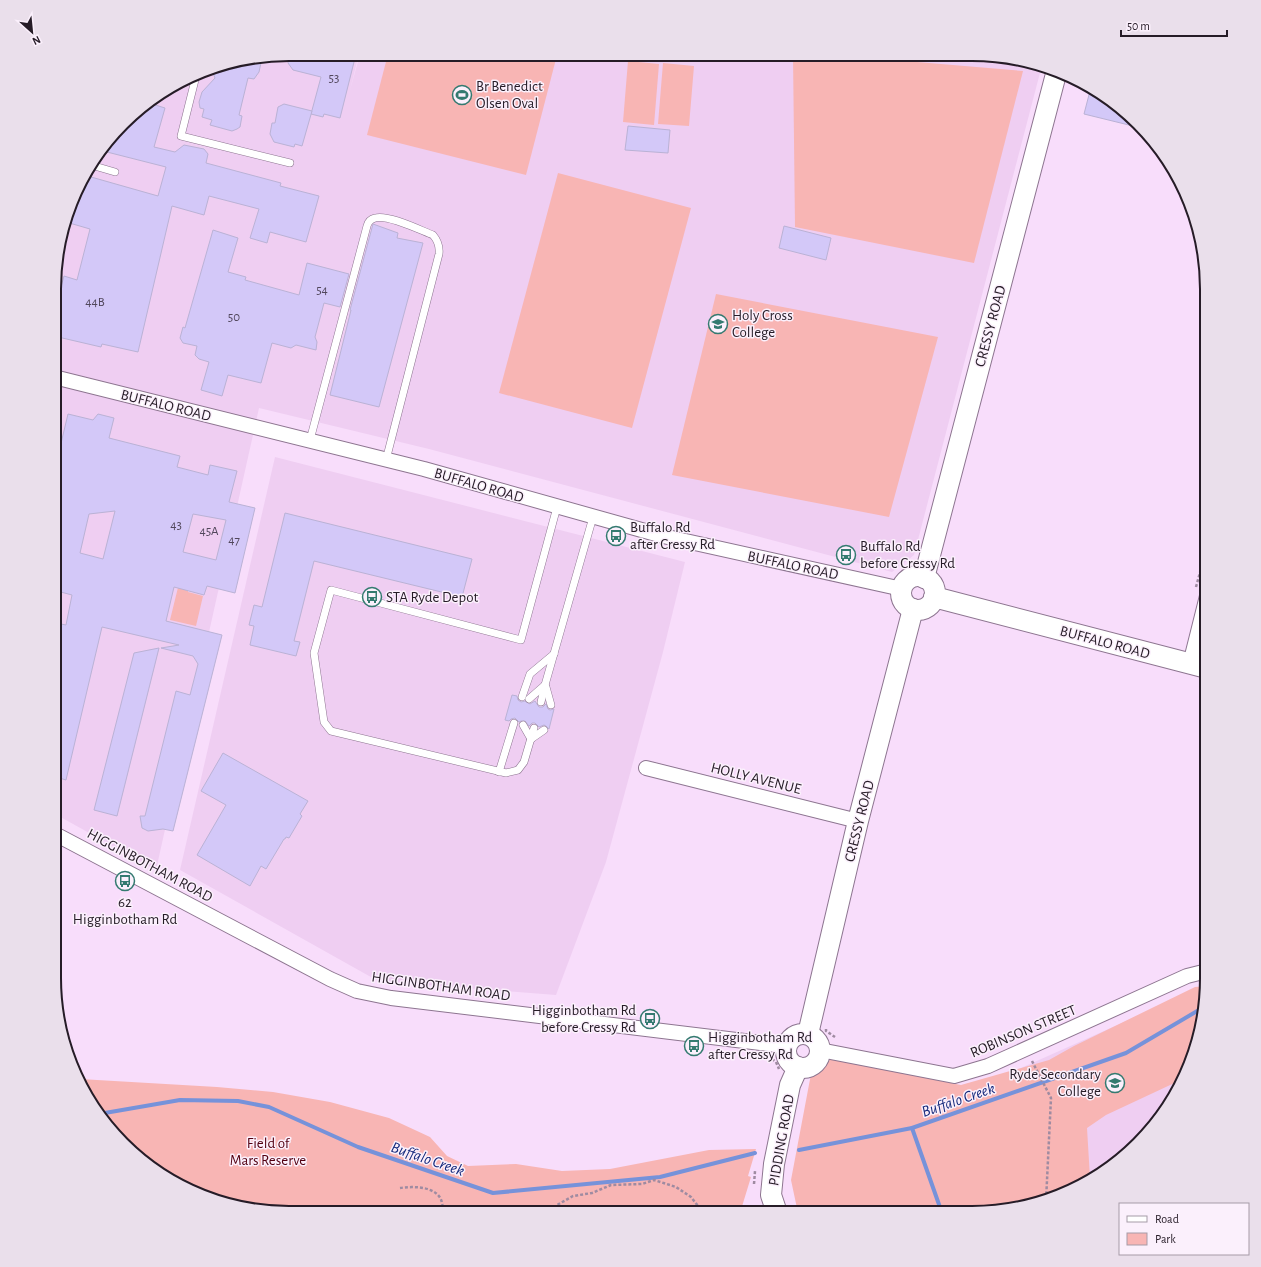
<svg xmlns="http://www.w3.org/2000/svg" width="1261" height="1267" viewBox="0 0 1261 1267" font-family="'Alegreya Sans',sans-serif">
<rect width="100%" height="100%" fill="#f8ddfb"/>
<g fill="#efcef2">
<polygon points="289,54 359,54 350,90 360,54 1003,56 1041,69 914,555 892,572 429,449 259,408 156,870 55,814 58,243 85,172 134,112 213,67"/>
<polygon points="275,457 685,562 663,652 606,862 556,995 378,981 180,870"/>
<polygon points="1207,985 1207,993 1199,1039 1176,1095 1115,1165 1061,1193 1012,1072"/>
</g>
<g fill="#f8b5b4">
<polygon points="388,54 557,55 526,175 367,135"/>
<polygon points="793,55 846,56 1023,71 974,263 795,227"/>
<polygon points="628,61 659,64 654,125 623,122"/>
<polygon points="663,63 694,66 689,126 658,124"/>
<polygon points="558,173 691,208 632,428 499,393"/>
<polygon points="716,294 938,337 889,517 672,475"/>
<polygon points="186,555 188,592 203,596 196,626 170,620"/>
<polygon points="1207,986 1199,1039 1183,1079 1106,1115 1087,1128 1090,1178 1048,1200 987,1213 798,1213 791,1180 811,1074 831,1059 961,1085 1049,1060 1074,1046 1195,987"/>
<polygon points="80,1079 217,1087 273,1092 330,1102 389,1118 430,1137 447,1156 468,1166 516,1164 562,1171 610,1169 709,1150 756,1149 748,1176 751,1177 740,1213 274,1213 228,1205 172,1182 102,1121"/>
</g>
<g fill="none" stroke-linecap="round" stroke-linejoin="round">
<g stroke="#7692da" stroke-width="4">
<polyline points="99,1114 180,1100 238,1101 269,1107 358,1147 493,1193 660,1177 755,1153"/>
<polyline points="912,1128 942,1213"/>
<polyline points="799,1150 912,1128 1126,1053 1204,1007"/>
</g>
</g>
<g fill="#d3c8f8" stroke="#bab2d5" fill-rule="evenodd">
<polygon points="290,54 356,54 340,118 324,114 323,117 311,114 321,77 293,70 288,63"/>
<polygon points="262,58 259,72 254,79 248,78 239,115 242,116 240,127 237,129 232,131 210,125 212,120 202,117 204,109 200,108 199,102 202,92 215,78 211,68"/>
<polygon points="1091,87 1137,127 1084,114"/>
<polygon points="149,103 165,108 154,147 175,152 184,145 204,149 208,154 206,163 281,183 280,186 319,196 306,242 270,232 267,243 250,238 259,209 209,196 204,215 172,206 138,352 102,344 101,347 58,337 58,298 64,276 77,280 90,229 66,222 84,175 158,196 166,167 103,151 134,112"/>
<polygon points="284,104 312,111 302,146 295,144 294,147 274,142 270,134 272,123 275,123 278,107"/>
<polygon points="628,126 670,130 668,153 625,150"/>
<polygon points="373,224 398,233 397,238 423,243 379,407 330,395 351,310 350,310"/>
<polygon points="784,226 831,238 826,260 779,248"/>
<polygon points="213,230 238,238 228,272 246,277 245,280 299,295 307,263 349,274 340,307 324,303 315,337 317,342 316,350 296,345 291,348 272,343 261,383 228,375 222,396 201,390 209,362 199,359 195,355 197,346 183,343 180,338 183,327 185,328"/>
<path d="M68 414 93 420 98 414 114 418 109 438 180 456 177 467 208 475 210 465 237 471 229 502 255 508 235 593 207 586 204 595 174 587 166 621 222 635 173 831 163 829 148 831 142 828 140 816H145L176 691 190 695 198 664 193 656 161 648 179 645 102 627 66 780 56 777V623L66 625 72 595 57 591V460ZM115 511 103 559 80 553 89 514ZM193 514 226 520 216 560 183 552Z"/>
<polygon points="285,513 472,559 462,597 314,561 294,641 300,642 296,656 250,645 254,626 249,625 254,605 262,607"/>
<polygon points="159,648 117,816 94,810 134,653"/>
<polygon points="512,695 517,696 518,700 521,702 525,701 530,704 535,701 539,707 543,707 546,704 548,709 550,710 554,709 549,729 546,726 544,725 539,727 535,723 532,723 529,726 525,721 521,721 519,722 515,718 511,719 509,721 505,720"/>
<polygon points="223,753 308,801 300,814 302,816 289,838 286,837 285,839 284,839 266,869 261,866 250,886 197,855 226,805 201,791"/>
</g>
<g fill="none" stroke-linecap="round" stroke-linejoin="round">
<defs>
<g id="lane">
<polyline points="196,76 181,136 290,163"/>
<polyline points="91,165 115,172"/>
<path d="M310 440 367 226C368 222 371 219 375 218 388 214 420 230 433 235 438 241 440 246 439 254L386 460"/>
<polyline points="546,687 551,705"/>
<polyline points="522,697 530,674 554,654"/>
<polyline points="529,699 545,685"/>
<polyline points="541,702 545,685 593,517"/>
<polyline points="523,725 531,739"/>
<polyline points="534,728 524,762 518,770 506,773 331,731 324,722 314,653 331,590 521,640 557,507"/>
<polyline points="531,739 544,730"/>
<polyline points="499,772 514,723"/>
</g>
<g id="street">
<polyline points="58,378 424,469 663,536 902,589"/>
<polyline points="1190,664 1207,596"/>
<polyline points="646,768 858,821"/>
<polyline points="55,834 330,979 357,991 391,998 786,1046"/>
<polyline points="820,1050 954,1076 988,1066 1187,976 1207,971"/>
</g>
<g id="secondary">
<circle cx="918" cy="593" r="17"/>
<polyline points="924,578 1056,74"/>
<polyline points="934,597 1207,668"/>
<circle cx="803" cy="1051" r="17"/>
<polyline points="808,1034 858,821 913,609"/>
<polyline points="777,1213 771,1195 774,1164 790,1085 798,1067"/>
</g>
</defs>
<use href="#lane" stroke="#8d7590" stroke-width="8"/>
<use href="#street" stroke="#8d7590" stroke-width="16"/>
<use href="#secondary" stroke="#8d7590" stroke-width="22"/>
<g stroke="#9f8ba1" stroke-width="2.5" stroke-dasharray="3 2" stroke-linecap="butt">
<polyline points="1196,587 1207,547"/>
<polyline points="826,1029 826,1031 835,1037"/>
<polyline points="772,1059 776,1062 779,1069"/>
<polyline points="1032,1061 1051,1098 1046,1201"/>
<polyline points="754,1184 755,1171"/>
<path d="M400 1188C413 1186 439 1186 442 1203 443 1206 442 1210 441 1213"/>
<polyline points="552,1213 557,1205 573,1196 592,1193 611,1185 642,1184 654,1180 676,1187 691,1197 698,1206 714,1213"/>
</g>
<use href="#lane" stroke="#fff" stroke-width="7"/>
<use href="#street" stroke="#fff" stroke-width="14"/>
<use href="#secondary" stroke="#fff" stroke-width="20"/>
</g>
<defs>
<symbol id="stadium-ring" viewBox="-11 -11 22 22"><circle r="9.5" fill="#fbf0fc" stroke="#347a70" stroke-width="1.5"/><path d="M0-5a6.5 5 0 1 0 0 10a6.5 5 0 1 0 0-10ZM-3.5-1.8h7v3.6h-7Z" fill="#347a70"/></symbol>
<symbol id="school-ring" viewBox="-11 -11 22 22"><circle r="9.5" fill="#fbf0fc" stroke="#347a70" stroke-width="1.5"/><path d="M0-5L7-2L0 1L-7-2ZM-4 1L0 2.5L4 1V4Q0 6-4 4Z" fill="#347a70"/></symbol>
<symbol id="bus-ring" viewBox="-11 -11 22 22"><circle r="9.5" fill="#fbf0fc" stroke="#347a70" stroke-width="1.5"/><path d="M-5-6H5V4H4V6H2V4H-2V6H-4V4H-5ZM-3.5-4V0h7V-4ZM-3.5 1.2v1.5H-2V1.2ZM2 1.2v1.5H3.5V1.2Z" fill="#347a70"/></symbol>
</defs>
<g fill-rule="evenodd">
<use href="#stadium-ring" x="451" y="84" width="22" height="22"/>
<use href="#school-ring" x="707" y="313" width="22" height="22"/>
<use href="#bus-ring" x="605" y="525" width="22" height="22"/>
<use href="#bus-ring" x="835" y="544" width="22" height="22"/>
<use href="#bus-ring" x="361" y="586" width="22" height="22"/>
<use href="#bus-ring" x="114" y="870" width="22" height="22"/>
<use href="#bus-ring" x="639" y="1008" width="22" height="22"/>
<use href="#bus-ring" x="683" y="1035" width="22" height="22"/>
<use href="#school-ring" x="1104" y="1072" width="22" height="22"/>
</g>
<g text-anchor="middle" stroke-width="3" stroke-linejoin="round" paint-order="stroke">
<g font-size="13" fill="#51475b">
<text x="334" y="82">53</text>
<text x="322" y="294">54</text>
<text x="95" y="306">44B</text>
<text x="234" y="321">50</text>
<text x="176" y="529">43</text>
<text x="209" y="535">45A</text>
<text x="234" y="544">47</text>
</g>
<g font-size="15" fill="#261c27" stroke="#fbf0fc" text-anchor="start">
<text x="476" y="91">Br Benedict<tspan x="476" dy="17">Olsen Oval</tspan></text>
<text x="732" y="320">Holy Cross<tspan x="732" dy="17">College</tspan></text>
<text x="630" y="532">Buffalo Rd<tspan x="630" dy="17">after Cressy Rd</tspan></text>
<text x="860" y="551">Buffalo Rd<tspan x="860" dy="17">before Cressy Rd</tspan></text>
<text x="386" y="602">STA Ryde Depot</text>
<text x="125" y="907" text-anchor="middle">62<tspan x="125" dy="17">Higginbotham Rd</tspan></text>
<text x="636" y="1015" text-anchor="end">Higginbotham Rd<tspan x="636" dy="17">before Cressy Rd</tspan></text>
<text x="708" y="1042">Higginbotham Rd<tspan x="708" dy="17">after Cressy Rd</tspan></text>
<text x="1101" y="1079" text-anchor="end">Ryde Secondary<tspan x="1101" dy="17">College</tspan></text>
</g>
<g font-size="15" fill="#261c27" stroke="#fbf0fc">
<text transform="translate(990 326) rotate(-75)" y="5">CRESSY ROAD</text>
<text transform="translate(166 405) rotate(14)" y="5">BUFFALO ROAD</text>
<text transform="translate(479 485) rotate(16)" y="5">BUFFALO ROAD</text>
<text transform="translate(793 565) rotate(12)" y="5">BUFFALO ROAD</text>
<text transform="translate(1105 642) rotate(15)" y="5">BUFFALO ROAD</text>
<text transform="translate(756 778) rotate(14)" y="5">HOLLY AVENUE</text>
<text transform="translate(859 821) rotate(-76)" y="5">CRESSY ROAD</text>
<text transform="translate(150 865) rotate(28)" y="5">HIGGINBOTHAM ROAD</text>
<text transform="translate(441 986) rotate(8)" y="5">HIGGINBOTHAM ROAD</text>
<text transform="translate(1023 1031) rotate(-23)" y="5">ROBINSON STREET</text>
<text transform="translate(781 1140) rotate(-80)" y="5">PIDDING ROAD</text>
</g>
<g font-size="15" fill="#530011" stroke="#fbf0fc">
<text x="268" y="1148">Field of<tspan x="268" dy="17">Mars Reserve</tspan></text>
</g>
<g font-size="16" font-style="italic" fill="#15297b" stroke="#fbf0fc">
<text transform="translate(958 1099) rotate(-19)" y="6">Buffalo Creek</text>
<text transform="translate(428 1158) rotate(19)" y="6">Buffalo Creek</text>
</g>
</g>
<path d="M0 0H1261V1267H0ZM289 61H972A228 228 0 0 1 1200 289V978A228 228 0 0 1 972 1206H289A228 228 0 0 1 61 978V289A228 228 0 0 1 289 61Z" fill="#eadfeb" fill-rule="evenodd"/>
<path fill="none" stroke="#261c27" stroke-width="2" d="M289 61H972A228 228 0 0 1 1200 289V978A228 228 0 0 1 972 1206H289A228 228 0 0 1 61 978V289A228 228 0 0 1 289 61Z"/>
<rect x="1119" y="1203" width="130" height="52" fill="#fbf0fc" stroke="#a69ba7"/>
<rect x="1127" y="1216" width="20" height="6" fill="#ffffff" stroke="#a69ba7"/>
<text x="1155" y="1223" font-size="12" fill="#261c27">Road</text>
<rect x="1127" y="1233" width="20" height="12" fill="#f8b5b4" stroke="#a69ba7"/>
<text x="1155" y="1243" font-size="12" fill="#261c27">Park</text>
<g transform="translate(32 32) rotate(153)" stroke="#fbf0fc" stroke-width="3" paint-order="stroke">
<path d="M0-3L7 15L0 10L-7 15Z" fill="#261c27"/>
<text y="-6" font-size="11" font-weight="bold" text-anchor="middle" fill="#261c27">N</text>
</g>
<path d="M1121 30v6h106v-6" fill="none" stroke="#261c27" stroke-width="2"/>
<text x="1127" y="30" font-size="12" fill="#261c27" stroke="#fbf0fc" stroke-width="3" paint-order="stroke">50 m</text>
</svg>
